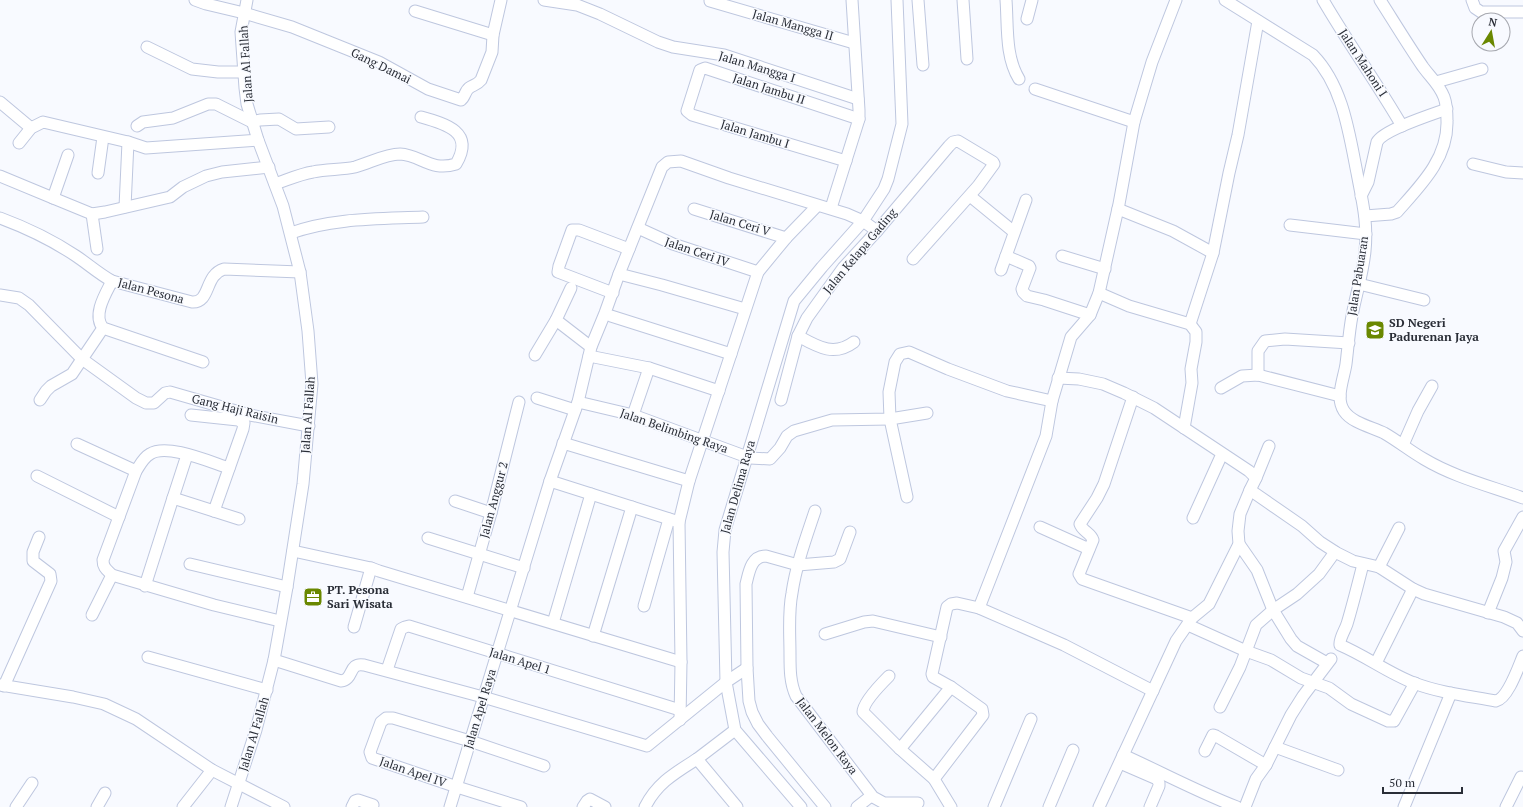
<svg xmlns="http://www.w3.org/2000/svg" width="1523" height="807" viewBox="0 0 1523 807" font-family="'PT Serif',serif">
<rect width="100%" height="100%" fill="#f8faff"/>
<g fill="none" stroke-linecap="round" stroke-linejoin="round">
<defs>
<g id="minor">
<path d="M195 0 206 4 244 13 292 27 379 62 428 89 461 100C465 97 465 91 469 88 473 85 477 85 481 80L492 52 493 35 501 0"/>
<polyline points="544,0 577,5 600,14 658,42 673,47 724,55 858,99"/>
<polyline points="918,0 923,65"/>
<polyline points="963,0 967,59"/>
<path d="M1006 0C1008 26 1005 56 1019 79"/>
<path d="M1225 0 1313 55C1343 86 1349 133 1357 173 1362 200 1368 222 1365 251 1363 273 1356 294 1352 316 1349 332 1348 348 1346 364 1344 378 1335 398 1344 411 1352 423 1372 427 1384 433 1398 441 1410 451 1424 459 1454 477 1490 486 1523 498"/>
<path d="M1323 0C1348 43 1377 83 1402 126"/>
<polyline points="1472,0 1475,8 1481,12 1523,12"/>
<polyline points="710,1 854,43"/>
<polyline points="415,11 493,35"/>
<polyline points="1027,19 1032,0"/>
<polyline points="147,47 192,69 218,72 244,72"/>
<polyline points="1436,82 1482,69"/>
<polyline points="1035,89 1134,122"/>
<polyline points="0,102 31,128"/>
<polyline points="137,126 143,122 173,118 208,104 216,104 252,122 260,120 279,119 296,129 329,127"/>
<polyline points="19,143 31,128 43,122 128,142 146,148 258,140"/>
<polyline points="846,161 692,115 687,111 700,70 705,68 859,119"/>
<polyline points="1473,164 1506,172 1523,173"/>
<polyline points="98,173 103,137"/>
<polyline points="0,176 53,198 68,155"/>
<path d="M275 184C287 180 300 174 313 172 327 169 342 170 355 167 370 163 385 154 400 154 421 155 431 172 456 164 475 132 446 124 421 117"/>
<polyline points="970,196 1014,232"/>
<path d="M1361 196 1368 182 1377 142C1383 130 1433 114 1447 109"/>
<polyline points="53,198 92,214 105,212 170,197 183,187 206,176 222,172 269,167"/>
<polyline points="125,207 128,142"/>
<polyline points="831,208 859,119 859,110 852,0"/>
<polyline points="694,209 786,238"/>
<polyline points="1118,209 1173,231 1213,253"/>
<polyline points="92,214 97,249"/>
<path d="M1365 216 1391 214 1397 212C1420 186 1448 159 1447 121 1447 113 1447 105 1444 97 1439 84 1431 78 1423 67 1408 45 1394 22 1380 0"/>
<path d="M0 218C27 228 52 240 76 256 88 264 99 274 112 281L192 302C211 303 204 275 224 269L300 272"/>
<polyline points="1290,225 1366,234"/>
<polyline points="638,228 673,244 758,272"/>
<path d="M291 233C332 218 379 219 423 217"/>
<polyline points="1006,256 1029,266 1030,268 1022,289 1023,292 1027,296 1044,300 1090,315"/>
<polyline points="1062,256 1105,269"/>
<polyline points="1001,270 1026,200"/>
<polyline points="619,274 662,285 745,309"/>
<path d="M112 281C106 293 92 315 103 328L203 362"/>
<polyline points="1359,284 1424,300"/>
<polyline points="571,288 556,320 591,347"/>
<polyline points="613,293 558,272 559,266 572,230 579,230 629,249"/>
<polyline points="1099,293 1129,306 1190,324 1196,332 1196,342 1191,369 1192,383 1184,428"/>
<polyline points="0,295 19,298 29,305 82,359 136,398 146,403 154,403 165,393 170,392 250,415 309,426"/>
<polyline points="611,316 731,354"/>
<polyline points="1190,324 1213,253 1229,173 1238,135 1258,21"/>
<path d="M798 336C818 347 834 357 854 342"/>
<polyline points="535,355 556,320"/>
<polyline points="589,356 649,368 719,391"/>
<polyline points="1258,375 1258,351 1265,341 1285,339 1349,343"/>
<polyline points="1058,378 1079,379 1103,384 1124,393 1154,408 1249,471 1256,478 1250,490 1302,526 1320,542 1337,553 1353,561 1379,567 1413,589 1424,594 1504,617 1517,623 1523,631"/>
<polyline points="1221,388 1242,376 1258,375 1340,396"/>
<path d="M1133 397 1104 484 1097 498 1080 524C1082 531 1091 533 1093 540L1079 574 1082 579 1192 618"/>
<polyline points="537,398 575,410"/>
<polyline points="40,400 46,391 51,386 72,374 103,328"/>
<polyline points="781,400 798,336 807,318 843,268 877,231 949,146 953,142 958,141 993,162 994,164 978,186 913,259"/>
<polyline points="578,402 633,415 750,458 770,459 780,448 787,436 794,431 832,420 890,419 927,413"/>
<polyline points="191,415 238,420 244,423 243,429 214,511"/>
<polyline points="633,415 649,368"/>
<polyline points="563,443 689,481"/>
<polyline points="77,444 136,471"/>
<polyline points="1403,445 1418,411 1432,386"/>
<path d="M229 468C210 462 167 443 150 454 143 458 140 465 136 471L103 560C103 568 107 570 112 575L214 605 280 621"/>
<polyline points="37,476 119,517"/>
<polyline points="1256,478 1269,446"/>
<polyline points="550,481 679,522"/>
<polyline points="907,497 890,419 889,392 895,362 900,354 909,352 948,369 1007,391 1052,401"/>
<polyline points="173,498 187,455"/>
<polyline points="455,501 491,513"/>
<path d="M815 511C806 538 796 565 792 593 788 613 790 634 790 655 790 669 790 683 796 696L873 797 884 803H918"/>
<polyline points="1193,518 1222,454"/>
<polyline points="1040,527 1089,549"/>
<polyline points="428,538 524,568"/>
<polyline points="1239,544 1257,570 1273,610 1291,639 1297,646 1327,663"/>
<polyline points="293,551 371,568 379,571 681,662"/>
<polyline points="190,564 287,587"/>
<path d="M1363 564C1358 584 1353 604 1347 624 1345 630 1339 639 1340 645 1366 656 1388 673 1414 683 1440 693 1469 696 1496 701 1508 698 1518 668 1523 656"/>
<polyline points="1379,567 1399,528"/>
<polyline points="145,586 173,498 239,519"/>
<polyline points="467,597 491,513 519,402"/>
<polyline points="644,606 669,519"/>
<polyline points="979,608 1046,436 1052,401 1071,337 1090,315 1099,293 1119,204 1134,122 1152,62 1176,0"/>
<polyline points="1488,613 1502,578 1506,562 1504,551 1523,517"/>
<polyline points="92,615 112,575"/>
<polyline points="553,623 591,494"/>
<polyline points="1188,625 1246,651 1271,660 1301,678 1329,688 1351,704 1388,721 1394,721 1415,683"/>
<polyline points="354,627 371,568"/>
<polyline points="825,634 864,622 873,621 941,637"/>
<polyline points="593,636 632,507"/>
<polyline points="148,657 267,690"/>
<path d="M274 660 341 681C354 680 348 662 364 665L483 697 647 746 726 682 747 668"/>
<polyline points="1376,663 1413,589"/>
<polyline points="387,670 401,629 405,627 409,626 680,710"/>
<path d="M889 676C882 683 863 702 863 712L900 749 934 779 951 807"/>
<polyline points="0,685 73,697 104,704 136,719 212,770 284,807"/>
<polyline points="4,686 51,581 50,574 33,561 33,552 39,537"/>
<polyline points="1220,707 1240,667 1256,625 1273,610 1297,594 1319,574 1335,552"/>
<polyline points="680,720 681,662 679,522 689,481 758,272 786,238 817,206"/>
<polyline points="735,730 697,759 737,807"/>
<polyline points="1275,747 1338,770"/>
<polyline points="900,749 951,687"/>
<polyline points="1205,751 1213,735 1216,736 1266,765"/>
<path d="M1123 755C1161 772 1198 792 1237 807"/>
<polyline points="1120,763 1157,779 1159,783 1159,786 1150,807"/>
<polyline points="934,779 983,715 982,709 951,687 933,677 932,674 947,607 951,604 957,603 979,608 1064,645 1153,691"/>
<polyline points="16,807 32,783"/>
<polyline points="97,807 105,793"/>
<polyline points="183,807 212,770"/>
<polyline points="231,807 256,730 274,660 287,587 303,484 312,384 308,331 300,272 283,206 258,140 247,104 245,88 241,32 247,0"/>
<polyline points="352,807 355,801 358,800 373,805"/>
<polyline points="450,807 550,481 578,402 591,347 605,313 619,274 662,167 668,162 681,161 729,178 847,214 863,221 877,231"/>
<polyline points="521,807 457,787 372,758 370,752 381,722 386,718 393,718 470,741 544,766"/>
<polyline points="583,807 587,801 590,799 605,807"/>
<path d="M645 807C657 783 675 773 697 759"/>
<polyline points="801,807 735,730 726,682 723,552 725,530 794,301 822,267 863,221 884,189 888,179 902,124 897,0"/>
<path d="M825 807 767 736 758 724 752 712 749 701 747 668 746 584C749 572 751 556 766 556L798 565 834 562 840 559 850 532"/>
<polyline points="857,807 871,796"/>
<polyline points="994,807 1031,719"/>
<polyline points="1049,807 1073,750"/>
<polyline points="1099,807 1176,641 1192,618 1209,604 1239,544 1238,531 1240,514 1250,490"/>
<polyline points="1245,807 1256,779 1266,765 1291,715 1303,696 1331,659"/>
<polyline points="1404,807 1451,693"/>
<polyline points="1506,807 1521,777 1523,778"/>
</g>
</defs>
<use href="#minor" stroke="#bec7df" stroke-width="13"/>
<use href="#minor" stroke="#fff" stroke-width="11"/>
</g>
<defs>
<symbol id="school-square" viewBox="-11 -11 22 22"><rect x="-9" y="-9" width="18" height="18" rx="4" fill="#6a8800" stroke="#f8faff"/><path d="M0-5L7-2L0 1L-7-2ZM-4 1L0 2.5L4 1V4Q0 6-4 4Z" fill="#fff"/></symbol>
<symbol id="office-square" viewBox="-11 -11 22 22"><rect x="-9" y="-9" width="18" height="18" rx="4" fill="#6a8800" stroke="#f8faff"/><path d="M-6-3h4V-5.5h4V-3h4V5H-6ZM-1-4.5V-3h2v-1.5ZM-6 0V1H6V0Z" fill="#fff"/></symbol>
</defs>
<g fill-rule="evenodd">
<use href="#school-square" x="1364" y="319" width="22" height="22"/>
<use href="#office-square" x="302" y="586" width="22" height="22"/>
</g>
<g text-anchor="middle" stroke-width="3" stroke-linejoin="round" paint-order="stroke">
<g font-size="12" fill="#2a2e37" stroke="#f8faff">
<text transform="translate(793 25) rotate(16)" y="4">Jalan Mangga II</text>
<text transform="translate(1363 63) rotate(57)" y="4">Jalan Mahoni I</text>
<text transform="translate(246 64) rotate(-94)" y="4">Jalan Al Fallah</text>
<text transform="translate(381 66) rotate(26)" y="4">Gang Damai</text>
<text transform="translate(757 67) rotate(17)" y="4">Jalan Mangga I</text>
<text transform="translate(769 89) rotate(18)" y="4">Jalan Jambu II</text>
<text transform="translate(755 134) rotate(17)" y="4">Jalan Jambu I</text>
<text transform="translate(740 223) rotate(17)" y="4">Jalan Ceri V</text>
<text transform="translate(860 251) rotate(-50)" y="4">Jalan Kelapa Gading</text>
<text transform="translate(697 252) rotate(19)" y="4">Jalan Ceri IV</text>
<text transform="translate(1358 276) rotate(-81)" y="4">Jalan Pabuaran</text>
<text transform="translate(151 291) rotate(15)" y="4">Jalan Pesona</text>
<text transform="translate(235 409) rotate(14)" y="4">Gang Haji Raisin</text>
<text transform="translate(308 415) rotate(-86)" y="4">Jalan Al Fallah</text>
<text transform="translate(674 431) rotate(19)" y="4">Jalan Belimbing Raya</text>
<text transform="translate(738 487) rotate(-74)" y="4">Jalan Delima Raya</text>
<text transform="translate(494 500) rotate(-75)" y="4">Jalan Anggur 2</text>
<text transform="translate(520 661) rotate(17)" y="4">Jalan Apel 1</text>
<text transform="translate(480 709) rotate(-73)" y="4">Jalan Apel Raya</text>
<text transform="translate(254 734) rotate(-73)" y="4">Jalan Al Fallah</text>
<text transform="translate(827 736) rotate(53)" y="4">Jalan Melon Raya</text>
<text transform="translate(413 772) rotate(19)" y="4">Jalan Apel IV</text>
</g>
<g font-size="12" font-weight="bold" fill="#2a2e37" stroke="#f8faff" text-anchor="start">
<text x="1389" y="327">SD Negeri<tspan x="1389" dy="14">Padurenan Jaya</tspan></text>
<text x="327" y="594">PT. Pesona<tspan x="327" dy="14">Sari Wisata</tspan></text>
</g>
</g>
<g transform="translate(1491 32) rotate(11)"><circle r="19" fill="#f8faff" stroke="#a6a8af"/>
<path d="M0-3L7 15L0 10L-7 15Z" fill="#6a8800"/>
<text y="-6" font-size="11" font-weight="bold" text-anchor="middle" fill="#2a2e37">N</text>
</g>
<path d="M1383 787v6h79v-6" fill="none" stroke="#2a2e37" stroke-width="2"/>
<text x="1389" y="787" font-size="12" fill="#2a2e37" stroke="#f8faff" stroke-width="3" paint-order="stroke">50 m</text>
</svg>
